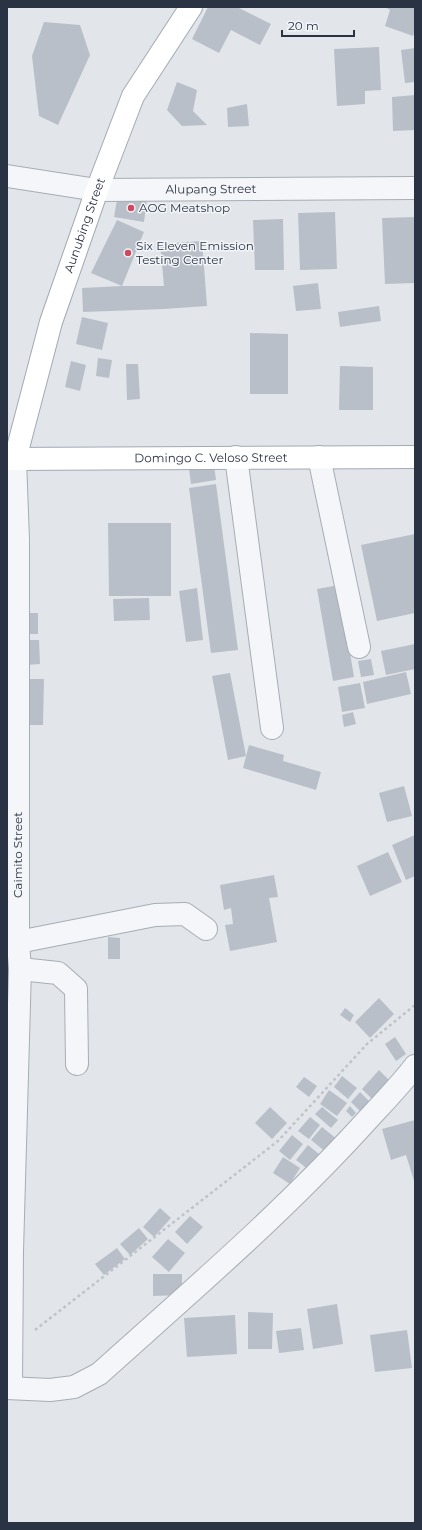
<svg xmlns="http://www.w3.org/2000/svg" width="422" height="1530" viewBox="0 0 422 1530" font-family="Montserrat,sans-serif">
<rect width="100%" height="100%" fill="#e2e6ea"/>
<g fill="#b9bfc8">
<polygon points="208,7 237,7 271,24 260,45 231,30 219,53 192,39"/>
<polygon points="385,7 415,7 415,31 413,36 385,26 390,10"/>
<polygon points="44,22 80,25 90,55 58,125 39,116 32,56"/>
<polygon points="379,47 381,90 365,91 365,104 337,106 334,49"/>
<polygon points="415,48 415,82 405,83 401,50"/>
<polygon points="177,82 197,90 193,111 207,125 182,126 167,110"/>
<polygon points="415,95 415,130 393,131 392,97"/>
<polygon points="247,104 249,126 228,127 227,108"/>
<polygon points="118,194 147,199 144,222 114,217"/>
<polygon points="335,212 337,269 300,270 298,213"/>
<polygon points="415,217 415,283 385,284 382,218"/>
<polygon points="283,219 284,270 255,270 253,220"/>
<polygon points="117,220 144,232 122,286 164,286 160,244 202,241 207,306 164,309 83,312 82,288 122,286 91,273"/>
<polygon points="318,283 321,309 296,311 293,286"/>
<polygon points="379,306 381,321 340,327 338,312"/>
<polygon points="82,317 108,323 102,350 76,344"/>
<polygon points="250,333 288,334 288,394 250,394"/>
<polygon points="98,358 112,360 109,378 96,376"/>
<polygon points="71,361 86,365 80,391 65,387"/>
<polygon points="126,364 138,364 140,399 127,400"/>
<polygon points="340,366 373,367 373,410 339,410"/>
<polygon points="213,458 216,480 191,484 188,461"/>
<polygon points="216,484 238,650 211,653 189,488"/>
<polygon points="108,523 171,523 171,596 109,596"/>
<polygon points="415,534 415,613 377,621 361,545"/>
<polygon points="339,585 354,677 333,681 317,589"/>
<polygon points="197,588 203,640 186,642 179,591"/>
<polygon points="149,598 150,620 114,621 113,599"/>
<rect x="25" y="613" width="13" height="21"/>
<polygon points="25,640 39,640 40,664 26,665"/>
<polygon points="415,644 415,669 386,675 381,651"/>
<polygon points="371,659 374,675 361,677 358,661"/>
<polygon points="406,672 411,694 367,704 363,682"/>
<polygon points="230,673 246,756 228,760 212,676"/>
<polygon points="24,679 44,679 43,725 24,725"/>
<polygon points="360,683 365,708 342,712 338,687"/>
<polygon points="353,712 356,724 344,727 342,715"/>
<polygon points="249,745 284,755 283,761 321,772 316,790 243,768"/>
<polygon points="404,786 412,816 387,822 379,793"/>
<polygon points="415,835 415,876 406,880 392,845"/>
<polygon points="388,852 402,882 370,896 357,866"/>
<polygon points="274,875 278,897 269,898 277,942 230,951 225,925 233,924 231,908 224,910 220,885"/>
<polygon points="108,937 120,938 120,959 108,959"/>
<polygon points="379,998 394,1014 370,1038 355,1022"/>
<polygon points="345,1008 354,1015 350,1022 340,1015"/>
<polygon points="395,1037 406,1054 396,1061 385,1044"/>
<polygon points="379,1070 391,1082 374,1101 362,1089"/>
<polygon points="342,1076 357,1088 348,1099 334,1087"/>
<polygon points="304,1077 317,1086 309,1097 296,1087"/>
<polygon points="329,1090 347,1103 337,1116 320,1104"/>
<polygon points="360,1092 371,1103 362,1113 351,1102"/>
<polygon points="350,1106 356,1113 352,1117 346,1111"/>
<polygon points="270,1107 287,1123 272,1139 255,1123"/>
<polygon points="322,1107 338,1120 331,1128 315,1114"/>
<polygon points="310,1117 320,1125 309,1139 298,1131"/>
<polygon points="415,1120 415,1184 406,1155 391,1160 382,1129"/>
<polygon points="322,1127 338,1140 327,1153 311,1140"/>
<polygon points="292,1135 303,1144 290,1160 279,1151"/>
<polygon points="308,1145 325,1159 313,1173 296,1160"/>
<polygon points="283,1157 300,1168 290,1184 273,1173"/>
<polygon points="160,1208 171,1218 154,1237 143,1227"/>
<polygon points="190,1216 203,1227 187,1244 175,1232"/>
<polygon points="139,1228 148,1239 130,1255 120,1244"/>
<polygon points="168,1239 185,1253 169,1272 152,1257"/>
<polygon points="117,1248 125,1259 104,1275 95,1264"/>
<polygon points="153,1274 182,1274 182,1295 153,1296"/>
<polygon points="337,1304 343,1344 313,1349 307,1309"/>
<polygon points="248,1312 273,1313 272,1349 248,1349"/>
<polygon points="235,1315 237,1354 187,1357 184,1318"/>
<polygon points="301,1328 304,1350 279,1353 276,1331"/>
<polygon points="407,1330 412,1368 375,1372 370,1335"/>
</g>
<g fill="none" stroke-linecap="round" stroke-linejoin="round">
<defs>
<g id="minor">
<path id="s1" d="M7 176 97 190 415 188"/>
<polyline points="236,457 272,728"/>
<polyline points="319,457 359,647"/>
<polyline points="18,942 155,915 185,914 206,929"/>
<polyline points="20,969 58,973 76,989 77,1064"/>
<path d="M7 1388 50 1390 74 1387 99 1374C188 1294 278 1217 359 1129 378 1108 398 1088 415 1066"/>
<polyline points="11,1388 12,1251 20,969 18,942 18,540 15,459"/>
</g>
<g id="major">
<path id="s2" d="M7 459 415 457"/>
<path id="s3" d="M15 459 51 322 97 190 133 96 191 7"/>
</g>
</defs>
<use href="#minor" stroke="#a7adb5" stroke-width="24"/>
<use href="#major" stroke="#a2aab6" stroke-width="24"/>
<polyline stroke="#c0c3ca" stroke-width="2.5" stroke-dasharray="3 3" stroke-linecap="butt" points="35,1330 278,1141 367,1044 415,1005"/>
<use href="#minor" stroke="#f5f6f9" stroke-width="22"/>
<use href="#major" stroke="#fff" stroke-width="22"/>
</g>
<g fill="#ce495f" stroke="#f2f5f8" stroke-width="1.5">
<circle cx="131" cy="208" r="4"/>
<circle cx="128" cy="253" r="4"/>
</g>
<g text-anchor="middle" stroke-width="3" stroke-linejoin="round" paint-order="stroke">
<g font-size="12" fill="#2a3343" stroke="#f2f5f8">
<text dy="4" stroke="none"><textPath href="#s1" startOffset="205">Alupang Street</textPath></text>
<text dy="4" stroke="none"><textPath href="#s3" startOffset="244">Aunubing Street</textPath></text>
<text dy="4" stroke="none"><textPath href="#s2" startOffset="204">Domingo C. Veloso Street</textPath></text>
<text transform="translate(18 855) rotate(-90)" y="4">Caimito Street</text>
</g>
<g font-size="12" fill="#2a3343" stroke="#f2f5f8" text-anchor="start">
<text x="139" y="212">AOG Meatshop</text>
<text x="136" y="250">Six Eleven Emission<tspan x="136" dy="14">Testing Center</tspan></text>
</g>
</g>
<rect width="422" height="1530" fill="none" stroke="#2a3343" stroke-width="16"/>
<path d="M282 30v6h72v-6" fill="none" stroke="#2a3343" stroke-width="2"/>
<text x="288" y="30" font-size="12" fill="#2a3343" stroke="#f2f5f8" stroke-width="3" paint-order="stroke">20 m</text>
</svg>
